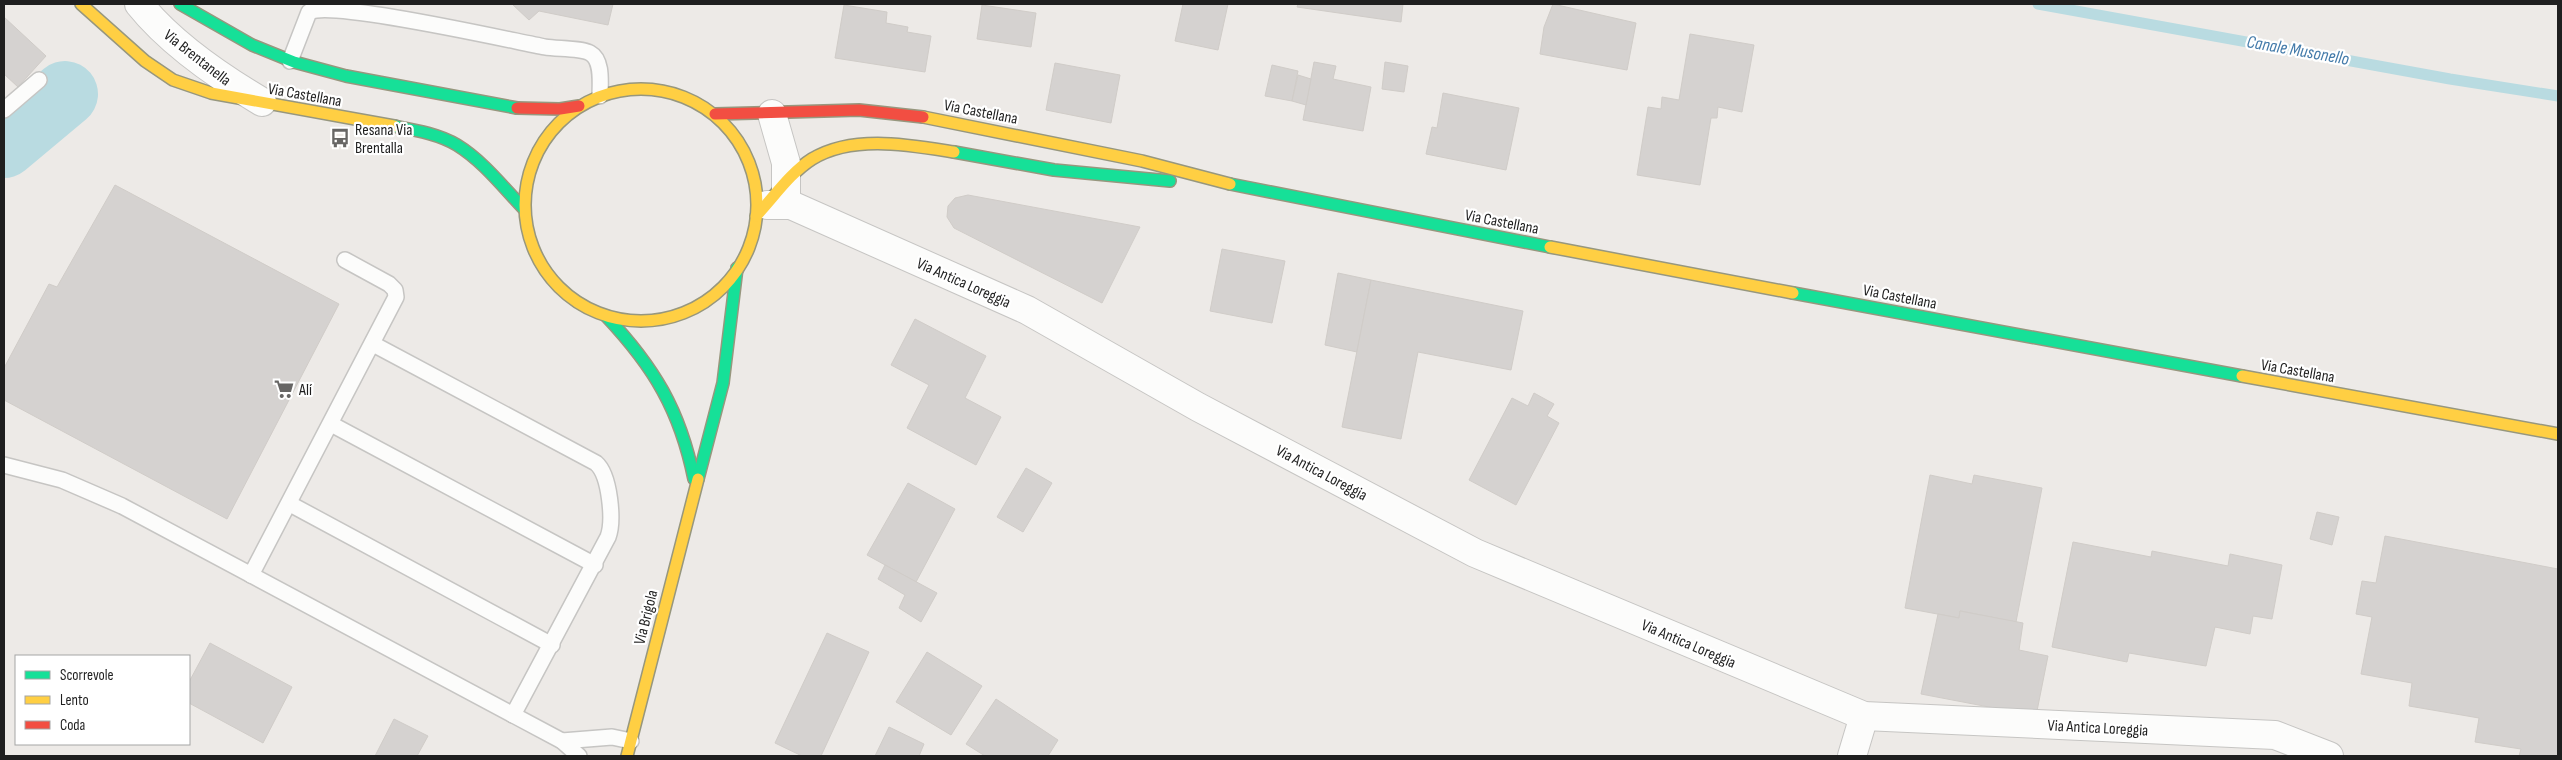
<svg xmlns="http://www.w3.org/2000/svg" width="2562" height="760" viewBox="0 0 2562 760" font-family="'Sofia Sans Condensed',sans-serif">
<rect width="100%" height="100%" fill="#edeae7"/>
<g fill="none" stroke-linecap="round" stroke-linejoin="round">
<polyline stroke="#b9dbe1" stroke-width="11" points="2038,4 2450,79 2558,96"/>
<polyline stroke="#b9dbe1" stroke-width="66" points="4,145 65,94"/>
</g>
<g fill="#d5d2d0" stroke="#d0ccc8">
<polygon points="512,4 613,4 608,25 539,11 529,20"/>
<polygon points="1183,4 1228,4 1218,50 1175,41"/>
<polygon points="1298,4 1403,4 1401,22 1297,7"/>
<polygon points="1553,4 1636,23 1627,70 1540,54 1544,27"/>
<polygon points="844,5 887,12 886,23 908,27 907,32 931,36 925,72 835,58"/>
<polygon points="982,5 1036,13 1031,47 977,39"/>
<polygon points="4,17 46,56 18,87 4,74"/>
<polygon points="1690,34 1754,45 1742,112 1718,107 1717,118 1711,118 1700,185 1637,175 1648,107 1661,109 1662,97 1679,100"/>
<polygon points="1314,62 1336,66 1333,79 1371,87 1363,131 1303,120"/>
<polygon points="1385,62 1408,66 1404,92 1382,89"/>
<polygon points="1055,63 1120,75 1111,123 1046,110"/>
<polygon points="1272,65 1298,71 1292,101 1265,96"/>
<polygon points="1298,75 1311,79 1306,105 1292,101"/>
<polygon points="1443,93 1519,108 1506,170 1426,154 1432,127 1437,128"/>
<polygon points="115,185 339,304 227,519 4,400 4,368 49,284 57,287"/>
<polygon points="968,195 1140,227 1102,303 954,228 947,217 948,206 955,198"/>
<polygon points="1222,249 1285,261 1272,323 1210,311"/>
<polygon points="1338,273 1371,280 1357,352 1325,345"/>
<polygon points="1371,280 1523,311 1511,370 1418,352 1401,439 1342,427"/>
<polygon points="915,319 986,356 965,398 1001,417 976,465 907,428 929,385 891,365"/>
<polygon points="1534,393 1554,404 1547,416 1559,423 1516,505 1469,480 1512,398 1528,406"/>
<polygon points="1026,468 1052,483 1023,532 997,517"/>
<polygon points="1930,475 1972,484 1974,475 2042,488 2016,622 1960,611 1959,618 1905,608"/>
<polygon points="908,483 955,509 916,582 867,555"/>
<polygon points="2317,512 2339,517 2332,545 2310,539"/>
<polygon points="2385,536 2558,569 2558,756 2519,756 2521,749 2475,742 2479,718 2409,706 2412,683 2361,674 2372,617 2356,614 2362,581 2376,583"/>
<polygon points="2073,542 2151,557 2152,551 2228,566 2230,554 2282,565 2272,619 2253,616 2250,634 2215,627 2206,666 2129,653 2127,662 2052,647"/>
<polygon points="885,565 937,593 921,622 899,608 905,595 878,579"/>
<polygon points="1960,611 2023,623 2019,650 2048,656 2036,716 1921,694 1938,614 1959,618"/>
<polygon points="827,633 869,652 821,756 802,756 775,743"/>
<polygon points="210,643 292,687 263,743 189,703 189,682"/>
<polygon points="927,652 982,686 951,735 896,702"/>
<polygon points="996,699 1058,740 1048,756 985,756 966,744"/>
<polygon points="394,719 428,736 417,756 375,756"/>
<polygon points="889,727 924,744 919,756 875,756"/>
</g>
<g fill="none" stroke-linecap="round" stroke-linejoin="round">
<defs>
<g id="lane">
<path d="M290 61 309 12C333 0 508 40 545 47 557 49 581 48 590 53 603 60 600 83 600 96"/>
<polyline points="4,110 39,80"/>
<path d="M373 344 596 463C610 475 614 521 608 537L513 715"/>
<polyline points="331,424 595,565"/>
<polyline points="4,465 62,480 122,506 562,741 579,756"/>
<polyline points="290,504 552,645"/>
<polyline points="251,575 396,297 395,290 389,284 345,260"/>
<polyline points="562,741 612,737 631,741"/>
</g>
<g id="street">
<path d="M139 4C171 44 218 76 262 102"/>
<polyline points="772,114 786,163 786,200"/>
<polyline points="767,205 791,205 1027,310 1198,407 1475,553 1864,716 2275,735 2329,756"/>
<polyline points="1852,756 1864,716"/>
</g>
<g id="fast">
<polyline points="180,4 252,45 294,62 346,76 517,108"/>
<path d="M394 126C415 130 439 134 457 145 483 161 503 187 524 209"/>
<polyline points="954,152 1054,170 1170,181"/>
<polyline points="1230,184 1550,247"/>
<polyline points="1793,293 2242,376"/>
<path d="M606 316C654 367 680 410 694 479"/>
<polyline points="698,479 723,383 737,268"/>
</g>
<g id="slow">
<polyline points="81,4 145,61 173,80 211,93 394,126"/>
<circle cx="641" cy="205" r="116"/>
<polyline points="923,117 1142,161 1230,184"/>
<path d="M756 216C774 197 790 173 812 159 853 134 910 145 954 152"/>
<polyline points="1550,247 1793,293"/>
<polyline points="2242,376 2558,434"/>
<polyline points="627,756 698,479"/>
</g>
<g id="jam">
<polyline points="517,108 560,109 579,106"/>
<polyline points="715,114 859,110 923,117"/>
</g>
</defs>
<use href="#lane" stroke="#c6c5c3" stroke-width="18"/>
<use href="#street" stroke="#c6c5c3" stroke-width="30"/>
<use href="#fast" stroke="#97977e" stroke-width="14"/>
<use href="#slow" stroke="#97977e" stroke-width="14"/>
<use href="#jam" stroke="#97977e" stroke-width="14"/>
<use href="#lane" stroke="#fcfcfb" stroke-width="15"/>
<use href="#street" stroke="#fcfcfb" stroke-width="28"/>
<use href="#fast" stroke="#16e098" stroke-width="11"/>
<use href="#slow" stroke="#ffcf43" stroke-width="11"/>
<use href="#jam" stroke="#f24e42" stroke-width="11"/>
</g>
<defs>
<symbol id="bus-bare" viewBox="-9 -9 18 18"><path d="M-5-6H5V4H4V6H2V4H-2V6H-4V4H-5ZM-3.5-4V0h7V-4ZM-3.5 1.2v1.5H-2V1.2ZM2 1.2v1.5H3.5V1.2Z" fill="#676665" stroke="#fff" stroke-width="2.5" paint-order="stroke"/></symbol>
<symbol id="supermarket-bare" viewBox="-9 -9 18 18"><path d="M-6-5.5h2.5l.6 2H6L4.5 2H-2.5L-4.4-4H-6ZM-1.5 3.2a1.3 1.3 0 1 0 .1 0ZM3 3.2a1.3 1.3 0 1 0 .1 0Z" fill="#676665" stroke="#fff" stroke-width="2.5" paint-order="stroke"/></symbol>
</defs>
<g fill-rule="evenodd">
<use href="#bus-bare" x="326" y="124" width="28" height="28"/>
<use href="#supermarket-bare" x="270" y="375" width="28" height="28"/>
</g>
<g text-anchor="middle" stroke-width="4.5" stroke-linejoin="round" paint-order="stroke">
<g font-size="16" fill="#1f1f1f" stroke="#fff">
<text transform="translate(198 57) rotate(38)" y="6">Via Brentanella</text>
<text transform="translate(305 94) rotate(10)" y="6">Via Castellana</text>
<text transform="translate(981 111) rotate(11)" y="6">Via Castellana</text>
<text transform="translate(1502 221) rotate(11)" y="6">Via Castellana</text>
<text transform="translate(964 282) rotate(24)" y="6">Via Antica Loreggia</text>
<text transform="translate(1900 296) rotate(11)" y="6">Via Castellana</text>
<text transform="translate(2298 370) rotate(10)" y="6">Via Castellana</text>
<text transform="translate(1322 472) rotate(28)" y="6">Via Antica Loreggia</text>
<text transform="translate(645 617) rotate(-76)" y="6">Via Brigola</text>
<text transform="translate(1689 643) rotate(23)" y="6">Via Antica Loreggia</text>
<text transform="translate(2098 727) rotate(3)" y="6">Via Antica Loreggia</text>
</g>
<g font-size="16" fill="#1f1f1f" stroke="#fff" text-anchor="start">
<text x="355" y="135">Resana Via<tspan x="355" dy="18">Brentalla</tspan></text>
<text x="299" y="395">Alí</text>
</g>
<g font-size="18" font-style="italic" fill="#447baa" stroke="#fff">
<text transform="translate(2298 50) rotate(10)" y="6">Canale Musonello</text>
</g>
</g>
<rect width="2562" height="760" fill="none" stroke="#1f1f1f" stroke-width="10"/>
<rect x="15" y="655" width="175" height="90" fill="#ffffff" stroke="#a5a5a5"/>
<rect x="25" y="671" width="25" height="8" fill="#16e098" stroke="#a5a5a5"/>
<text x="60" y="680" font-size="15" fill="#1f1f1f">Scorrevole</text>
<rect x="25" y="696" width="25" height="8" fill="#ffcf43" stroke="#a5a5a5"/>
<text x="60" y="705" font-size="15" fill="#1f1f1f">Lento</text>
<rect x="25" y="721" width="25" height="8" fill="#f24e42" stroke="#a5a5a5"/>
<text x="60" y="730" font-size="15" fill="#1f1f1f">Coda</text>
</svg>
